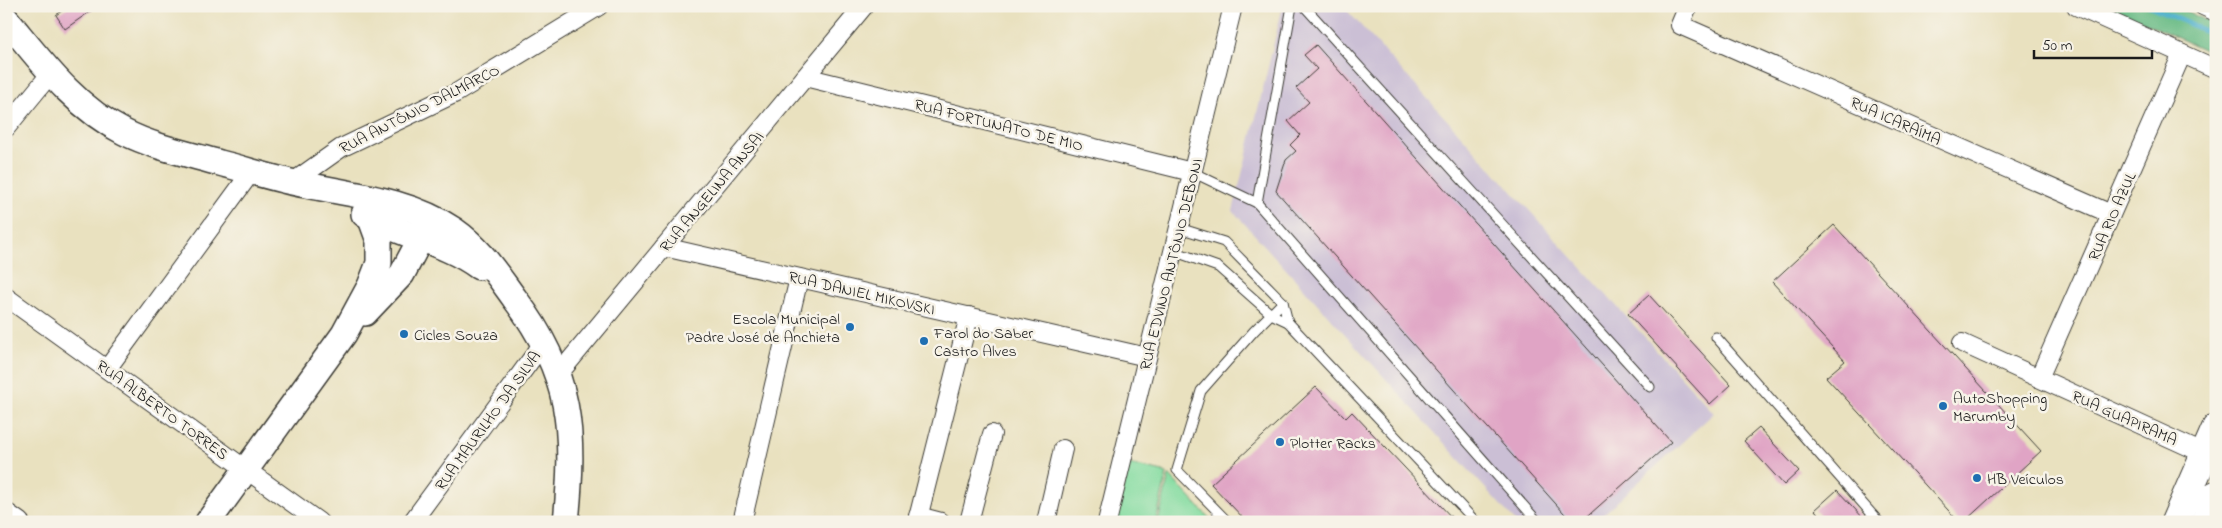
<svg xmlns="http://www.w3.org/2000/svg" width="2222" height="528" viewBox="0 0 2222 528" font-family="'Indie Flower',sans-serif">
<rect width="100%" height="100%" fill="#f7f3e8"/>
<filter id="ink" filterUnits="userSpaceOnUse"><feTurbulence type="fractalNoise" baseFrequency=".02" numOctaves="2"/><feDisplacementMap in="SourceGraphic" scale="10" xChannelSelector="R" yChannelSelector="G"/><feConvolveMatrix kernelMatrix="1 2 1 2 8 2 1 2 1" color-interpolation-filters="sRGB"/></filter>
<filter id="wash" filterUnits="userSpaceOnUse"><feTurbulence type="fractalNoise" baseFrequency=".0096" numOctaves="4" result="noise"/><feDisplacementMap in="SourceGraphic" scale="20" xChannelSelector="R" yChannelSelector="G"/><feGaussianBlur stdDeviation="1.12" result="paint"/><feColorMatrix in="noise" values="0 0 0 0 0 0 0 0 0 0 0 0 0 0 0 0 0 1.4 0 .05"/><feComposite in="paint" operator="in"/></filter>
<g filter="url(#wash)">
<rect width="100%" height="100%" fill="#e9e1bf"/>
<polygon fill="#cbbfd5" points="1283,6 1343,6 1714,413 1595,522 1516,522 1233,211"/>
<g fill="#84dca0" stroke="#507c5e">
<polygon points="1129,464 1167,473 1156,522 1115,522"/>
<polygon points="1169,475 1213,522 1158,522"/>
</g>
<polygon fill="#6bbc86" stroke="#446c51" points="2108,6 2175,6 2216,25 2216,55"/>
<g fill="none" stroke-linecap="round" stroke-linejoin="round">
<polyline stroke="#4db0cc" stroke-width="5" points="2150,6 2216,36"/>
</g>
<g id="blocks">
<g fill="#e0a4c5">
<polygon points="69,6 98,6 65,29 56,15"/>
<polygon points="1316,45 1671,442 1581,522 1572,522 1276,191 1286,160 1296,151 1290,145 1300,135 1288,121 1309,102 1296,88 1317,69 1304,55"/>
<polygon points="1834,225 2041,451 1964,522 1959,522 1826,377 1845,361 1772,282"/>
<polygon points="1649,295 1731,385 1710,404 1628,314"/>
<polygon points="1316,387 1346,418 1352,412 1456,522 1247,522 1211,484"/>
<polygon points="1759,428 1799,471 1784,485 1744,441"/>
<polygon points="1837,490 1867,522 1825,522 1815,510"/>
</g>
</g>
</g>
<g filter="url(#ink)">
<use href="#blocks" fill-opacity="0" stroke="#3b3a34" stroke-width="1"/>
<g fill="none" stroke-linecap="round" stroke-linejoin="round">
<defs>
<g id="lane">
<polyline points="1304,6 1650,387"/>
<polyline points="1192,172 1257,203 1292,6"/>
<polyline points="1257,203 1538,522"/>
<polyline points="1179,228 1224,242 1283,302 1288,322"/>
<polyline points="1173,251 1218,267 1271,314 1288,322 1476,522"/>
<polyline points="1716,337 1879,522"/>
<polyline points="1228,522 1177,470 1201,391 1254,331 1283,302"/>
</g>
<g id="street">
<polyline points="1688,6 1680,25 2111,214"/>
<polyline points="2076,6 2216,69"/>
<polyline points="2203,6 2216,12"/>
<polyline points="805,77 1192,172"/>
<polyline points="6,128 51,73"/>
<polyline points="293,182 341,148 456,93 599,6"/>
<polyline points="664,247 1147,357"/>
<polyline points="6,297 319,522"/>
<polyline points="1962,343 2205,454"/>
<polyline points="107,369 252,171"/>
<polyline points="557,376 864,6"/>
<polyline points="2039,378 2182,54"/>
<polyline points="6,512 20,522"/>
<polyline points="918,516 941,522"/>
<polyline points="412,522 544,342"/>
<polyline points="742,522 799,278"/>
<polyline points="917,522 969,316"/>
<polyline points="969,522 992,434"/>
<polyline points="1046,522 1063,449"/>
<polyline points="1107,522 1233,6"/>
</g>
<g id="secondary">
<path d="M6 19C41 61 74 107 124 132 153 147 188 154 220 163 248 170 277 180 306 185 356 195 411 201 454 230 480 248 496 273 515 299 572 374 575 432 566 522"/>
<path d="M364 214C400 236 444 241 479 267"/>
<polyline points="365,313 402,274 421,238"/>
<polyline points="208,522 344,334 370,286 379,263 379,241 371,219"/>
</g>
<g id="primary">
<polyline points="2175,522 2216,428"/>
<polyline points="2205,522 2216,495"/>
</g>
</defs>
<use href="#lane" stroke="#3b3a34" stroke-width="11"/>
<use href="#street" stroke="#3b3a34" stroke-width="20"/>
<use href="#secondary" stroke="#3b3a34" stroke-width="28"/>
<use href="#primary" stroke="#3b3a34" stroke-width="30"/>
<use href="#lane" stroke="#fff" stroke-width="9"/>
<use href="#street" stroke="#fff" stroke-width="18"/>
<use href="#secondary" stroke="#fff" stroke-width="25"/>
<use href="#primary" stroke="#fff" stroke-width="28"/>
</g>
</g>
<g fill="#1f6fb2" stroke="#f7f3e8" stroke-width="2">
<circle cx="850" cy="327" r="5"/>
<circle cx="404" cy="334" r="5"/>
<circle cx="924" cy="341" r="5"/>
<circle cx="1943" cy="406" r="5"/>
<circle cx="1280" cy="442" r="5"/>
<circle cx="1977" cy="478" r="5"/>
</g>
<g text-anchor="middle" stroke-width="5" stroke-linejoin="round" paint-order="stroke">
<g font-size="16" fill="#1c1c1c" stroke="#f7f3e8">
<text transform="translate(419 108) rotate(-27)" y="6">RUA ANTÔNIO DALMARCO</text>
<text transform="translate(1896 120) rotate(24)" y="6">RUA ICARAÍMA</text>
<text transform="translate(999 124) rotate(14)" y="6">RUA FORTUNATO DE MIO</text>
<text transform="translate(711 191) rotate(-50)" y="6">RUA ANGELINA ANSAI</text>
<text transform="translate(2111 216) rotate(-66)" y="6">RUA RIO AZUL</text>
<text transform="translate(1170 264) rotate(-76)" y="6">RUA EDVINO ANTÔNIO DEBONI</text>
<text transform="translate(862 292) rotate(13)" y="6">RUA DANIEL MIKOVSKI</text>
<text transform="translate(163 409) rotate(36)" y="6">RUA ALBERTO TORRES</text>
<text transform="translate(2125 417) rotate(24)" y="6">RUA GUAPIRAMA</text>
<text transform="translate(487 420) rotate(-54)" y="6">RUA MAURILHO DA SILVA</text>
</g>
<g font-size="16" fill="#1c1c1c" stroke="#f7f3e8" text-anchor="start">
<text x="840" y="324" text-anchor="end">Escola Municipal<tspan x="840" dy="18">Padre José de Anchieta</tspan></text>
<text x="934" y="338">Farol do Saber<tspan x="934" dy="18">Castro Alves</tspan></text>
<text x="414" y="340">Cicles Souza</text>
<text x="1953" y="403">AutoShopping<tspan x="1953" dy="18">Marumby</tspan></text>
<text x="1290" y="448">Plotter Racks</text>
<text x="1987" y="484">HB Veículos</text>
</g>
</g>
<rect width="2222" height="528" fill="none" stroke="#f7f3e8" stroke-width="25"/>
<path d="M2034 50v8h118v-8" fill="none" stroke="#1c1c1c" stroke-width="2.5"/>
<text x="2042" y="50" font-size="15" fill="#1c1c1c" stroke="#f7f3e8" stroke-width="4" paint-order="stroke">50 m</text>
</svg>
